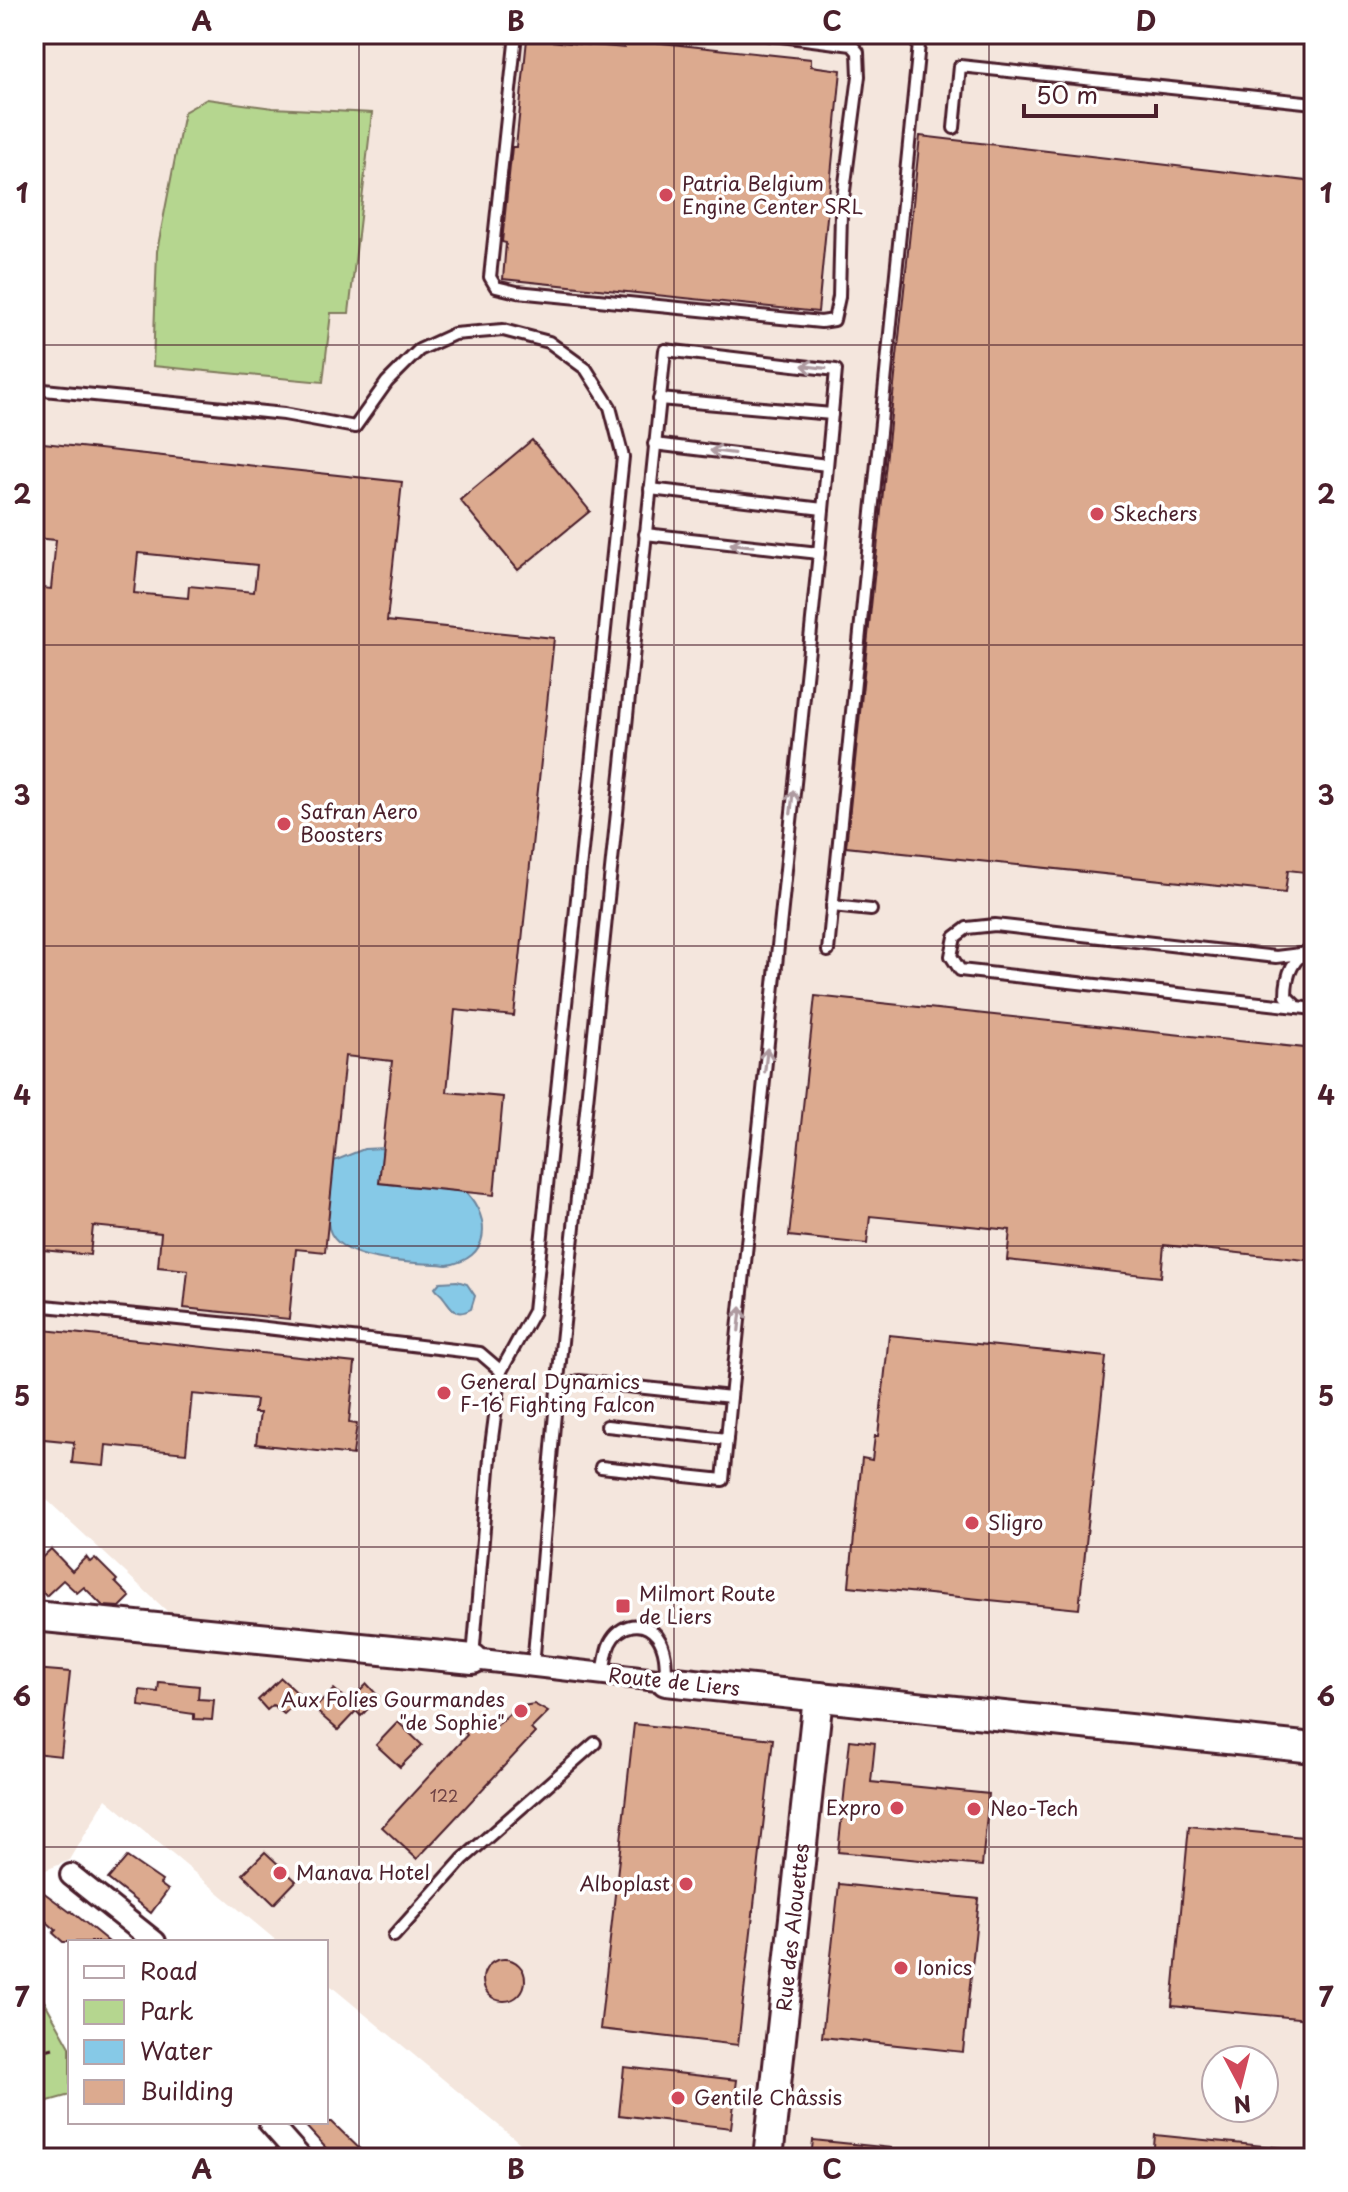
<svg xmlns="http://www.w3.org/2000/svg" width="1348" height="2192" viewBox="0 0 1348 2192" font-family="'Playpen Sans',sans-serif">
<rect width="100%" height="100%" fill="#fff"/>
<filter id="ink" filterUnits="userSpaceOnUse"><feTurbulence type="fractalNoise" baseFrequency=".0125" numOctaves="2"/><feDisplacementMap in="SourceGraphic" scale="16" xChannelSelector="R" yChannelSelector="G"/><feConvolveMatrix kernelMatrix="1 2 1 2 8 2 1 2 1" color-interpolation-filters="sRGB"/></filter>
<g filter="url(#ink)">
<path fill="#f4e6dd" fill-rule="evenodd" d="M34 34H1314V2158H538L326 1982V1942H278L106 1799 70 1860 34 1875V1628L165 1641 167 1611 34 1488ZM1216 2060H1264V2108H1216Z"/>
<g fill="#b5d68f" stroke="#807a5d" stroke-width="2">
<polygon points="207,99 273,108 372,113 349,313 331,313 323,382 153,366 157,251 184,112"/>
<polygon points="34,1983 70,2047 70,2095 34,2105"/>
</g>
<g fill="#86c9e7" stroke="#6e859c" stroke-width="2">
<path d="M383 1148 379 1183 466 1192C492 1220 490 1259 447 1265 416 1262 332 1265 328 1223 326 1204 332 1181 334 1161L364 1149Z"/>
<path d="M457 1281 467 1284 475 1296 471 1309C455 1318 452 1308 444 1298 442 1294 437 1292 435 1288L440 1282Z"/>
</g>
<g fill="#dcaa8f" stroke="#4a1f2b" stroke-width="2" fill-rule="evenodd">
<polygon points="527,39 624,48 624,39 811,59 811,66 841,70 818,312 503,279 506,243 502,242 512,147 516,147"/>
<polygon points="920,136 1314,182 1314,873 1288,870 1285,893 846,847"/>
<polygon points="532,440 590,511 518,570 460,500"/>
<path d="M34 442 402 482 387 621 554 638 514 1016 455 1010 447 1092 503 1097 494 1195 379 1183 392 1061 345 1056 325 1252 296 1249 289 1319 184 1308 188 1270 158 1267 161 1233 93 1226 90 1255 34 1249V587L51 589 56 540 34 538ZM138 553 257 565 254 592 189 586 188 598 134 593Z"/>
<polygon points="815,996 1314,1049 1314,1261 1164,1245 1161,1277 1007,1260 1010,1230 870,1216 867,1244 789,1236"/>
<polygon points="34,1329 355,1363 349,1423 357,1424 353,1455 256,1444 260,1413 254,1413 256,1400 192,1394 186,1453 106,1445 104,1466 72,1463 74,1442 34,1438"/>
<polygon points="889,1335 1106,1357 1079,1609 849,1586 862,1458 872,1460 875,1436 878,1436"/>
<polygon points="51,1549 72,1571 86,1557 90,1562 95,1558 117,1580 115,1582 130,1597 120,1607 103,1606 84,1587 77,1593 63,1580 46,1596 34,1583 34,1565"/>
<polygon points="34,1669 70,1672 61,1756 34,1753"/>
<polygon points="281,1678 302,1697 284,1714 273,1705 267,1710 258,1700"/>
<polygon points="159,1682 199,1686 198,1699 214,1700 212,1720 194,1719 194,1714 139,1706 140,1690 158,1692"/>
<polygon points="367,1684 379,1697 361,1716 356,1711 338,1730 314,1709 334,1689 349,1702"/>
<polygon points="534,1704 548,1712 531,1729 535,1733 417,1859 382,1827 467,1735 463,1730 479,1713 494,1728 517,1707"/>
<polygon points="398,1722 422,1745 400,1767 376,1745"/>
<polygon points="634,1724 773,1739 738,2045 600,2029"/>
<polygon points="850,1740 875,1743 871,1782 989,1794 982,1866 838,1852"/>
<polygon points="1189,1826 1314,1838 1314,1960 1308,2019 1172,2006"/>
<polygon points="265,1852 296,1881 274,1904 243,1874"/>
<polygon points="127,1857 162,1881 160,1884 168,1890 151,1913 108,1879"/>
<polygon points="839,1884 979,1899 963,2052 822,2037"/>
<polygon points="43,1892 70,1912 71,1911 109,1942 63,1942 53,1933 56,1930 34,1911 34,1904"/>
<circle cx="504" cy="1980" r="21"/>
<polygon points="624,2067 737,2080 731,2128 619,2115"/>
<polygon points="302,2122 332,2122 369,2158 335,2158"/>
<polygon points="1155,2135 1283,2148 1282,2158 1153,2158"/>
<polygon points="813,2140 891,2148 890,2158 811,2158"/>
</g>
<g fill="none" stroke-linecap="round" stroke-linejoin="round">
<defs>
<g id="lane">
<polyline points="516,34 490,277 496,287 517,292 821,322 834,320 839,297 841,214 859,76 858,52 852,45 765,34"/>
<polyline points="954,128 960,66 1314,103"/>
<polyline points="34,389 284,414 355,427 387,382 419,350 454,334 503,330 549,342 586,369 610,407 623,457 534,1311 501,1371 491,1446 473,1657"/>
<polyline points="659,399 832,414"/>
<polyline points="654,444 827,465"/>
<polyline points="650,489 823,509"/>
<polyline points="645,534 819,553"/>
<polyline points="832,906 871,910"/>
<path d="M1314 947C1293 957 1286 973 1286 996L1297 1007 1314 1009"/>
<polyline points="828,951 920,34"/>
<polyline points="1297,1007 960,970 951,956 955,937 967,928 995,925 1276,957 1300,954"/>
<polyline points="34,1305 240,1325 480,1353 501,1371"/>
<polyline points="557,1390 665,350 836,370 819,553 731,1397"/>
<polyline points="607,1426 727,1439"/>
<polyline points="533,1666 557,1390 579,1381 731,1397 723,1480 601,1467"/>
<path d="M603 1674C605 1664 606 1651 610 1643 620 1624 643 1618 657 1636 666 1648 666 1664 666 1679"/>
<polyline points="394,1936 463,1859 595,1743"/>
</g>
<g id="street">
<polyline points="473,1659 666,1681"/>
<polyline points="71,1875 155,1942"/>
<polyline points="269,2122 301,2158"/>
</g>
<g id="secondary">
<polyline points="34,1616 473,1659"/>
<polyline points="666,1681 1314,1748"/>
<path id="s1" d="M768 2158 818 1697"/>
</g>
</defs>
<use href="#lane" stroke="#4a1f2b" stroke-width="16"/>
<use href="#street" stroke="#4a1f2b" stroke-width="26"/>
<use href="#secondary" stroke="#4a1f2b" stroke-width="34"/>
<polyline stroke="#4a1f2b" stroke-width="3" stroke-dasharray="8 6" stroke-linecap="butt" points="34,2053 53,2048"/>
<use href="#lane" stroke="#fff" stroke-width="10"/>
<use href="#street" stroke="#fff" stroke-width="20"/>
<use href="#secondary" stroke="#fff" stroke-width="28"/>
</g>
<defs><path id="oneway-shaft" d="M-6 0H5M1.5-3L5.5 0L1.5 3" fill="none" stroke-width="1.6" stroke-linecap="round" stroke-linejoin="round" transform="scale(2)"/></defs>
<g stroke="#ae9aa0">
<use href="#oneway-shaft" transform="translate(814 367) rotate(-173)"/>
<use href="#oneway-shaft" transform="translate(722 452) rotate(-173)"/>
<use href="#oneway-shaft" transform="translate(742 545) rotate(-174)"/>
<use href="#oneway-shaft" transform="translate(792 802) rotate(-84)"/>
<use href="#oneway-shaft" transform="translate(766 1060) rotate(-84)"/>
<use href="#oneway-shaft" transform="translate(740 1319) rotate(-84)"/>
</g>
</g>
<path fill="none" stroke="#4a1f2b" stroke-width="2" stroke-opacity="0.55" d="M359 34V2158M674 34V2158M989 34V2158M34 345H1314M34 645H1314M34 946H1314M34 1246H1314M34 1547H1314M34 1847H1314"/>
<g fill="#d1495b" stroke="#fff" stroke-width="3">
<circle cx="666" cy="195" r="8"/>
<circle cx="1097" cy="514" r="8"/>
<circle cx="284" cy="824" r="8"/>
<circle cx="444" cy="1393" r="8"/>
<circle cx="972" cy="1523" r="8"/>
<rect x="615" y="1598" width="16" height="16" rx="4"/>
<circle cx="521" cy="1711" r="8"/>
<circle cx="897" cy="1808" r="8"/>
<circle cx="974" cy="1809" r="8"/>
<circle cx="280" cy="1873" r="8"/>
<circle cx="686" cy="1884" r="8"/>
<circle cx="901" cy="1968" r="8"/>
<circle cx="678" cy="2098" r="8"/>
</g>
<g text-anchor="middle" stroke-width="7" stroke-linejoin="round" paint-order="stroke">
<g font-size="16" fill="#6e4244">
<text x="444" y="1802">122</text>
</g>
<g font-size="20" fill="#4a1f2b" stroke="#fff" text-anchor="start">
<text x="682" y="191">Patria Belgium<tspan x="682" dy="23">Engine Center SRL</tspan></text>
<text x="1113" y="521">Skechers</text>
<text x="300" y="819">Safran Aero<tspan x="300" dy="23">Boosters</tspan></text>
<text x="460" y="1389">General Dynamics<tspan x="460" dy="23">F-16 Fighting Falcon</tspan></text>
<text x="988" y="1530">Sligro</text>
<text x="639" y="1601">Milmort Route<tspan x="639" dy="23">de Liers</tspan></text>
<text x="505" y="1707" text-anchor="end">Aux Folies Gourmandes<tspan x="505" dy="23">"de Sophie"</tspan></text>
<text x="881" y="1815" text-anchor="end">Expro</text>
<text x="990" y="1816">Neo-Tech</text>
<text x="296" y="1880">Manava Hotel</text>
<text x="670" y="1891" text-anchor="end">Alboplast</text>
<text x="917" y="1975">Ionics</text>
<text x="694" y="2105">Gentile Châssis</text>
</g>
<g font-size="20" fill="#4a1f2b" stroke="#fff">
<text transform="translate(674 1682) rotate(6)" y="7">Route de Liers</text>
<text dy="7" stroke="none"><textPath href="#s1" startOffset="232">Rue des Alouettes</textPath></text>
</g>
</g>
<rect width="1348" height="2192" fill="none" stroke="#fff" stroke-width="88"/>
<rect x="68" y="1940" width="260" height="184" fill="#ffffff" stroke="#b7a5aa" stroke-width="2"/>
<rect x="84" y="1966" width="40" height="12" fill="#ffffff" stroke="#b7a5aa" stroke-width="2"/>
<text x="140" y="1980" font-size="24" fill="#4a1f2b">Road</text>
<rect x="84" y="2000" width="40" height="24" fill="#b5d68f" stroke="#b7a5aa" stroke-width="2"/>
<text x="140" y="2020" font-size="24" fill="#4a1f2b">Park</text>
<rect x="84" y="2040" width="40" height="24" fill="#86c9e7" stroke="#b7a5aa" stroke-width="2"/>
<text x="140" y="2060" font-size="24" fill="#4a1f2b">Water</text>
<rect x="84" y="2080" width="40" height="24" fill="#dcaa8f" stroke="#b7a5aa" stroke-width="2"/>
<text x="140" y="2100" font-size="24" fill="#4a1f2b">Building</text>
<g transform="translate(1240 2084) rotate(173)"><circle r="38" fill="#ffffff" stroke="#b7a5aa" stroke-width="2"/>
<path d="M0-6L14 30L0 20L-14 30Z" fill="#d1495b"/>
<text y="-12" font-size="22" font-weight="bold" text-anchor="middle" fill="#4a1f2b">N</text>
</g>
<path d="M1024 104v12h132v-12" fill="none" stroke="#4a1f2b" stroke-width="4"/>
<text x="1036" y="104" font-size="24" fill="#4a1f2b" stroke="#ffffff" stroke-width="6" paint-order="stroke">50 m</text>
<rect x="44" y="44" width="1260" height="2104" fill="none" stroke="#4a1f2b" stroke-width="3"/>
<g font-size="26" text-anchor="middle" font-weight="bold" fill="#4a1f2b">
<text x="202" y="31">A</text>
<text x="516" y="31">B</text>
<text x="832" y="31">C</text>
<text x="1146" y="31">D</text>
<text x="22" y="203">1</text>
<text x="1326" y="203">1</text>
<text x="22" y="504">2</text>
<text x="1326" y="504">2</text>
<text x="22" y="805">3</text>
<text x="1326" y="805">3</text>
<text x="22" y="1105">4</text>
<text x="1326" y="1105">4</text>
<text x="22" y="1406">5</text>
<text x="1326" y="1406">5</text>
<text x="22" y="1706">6</text>
<text x="1326" y="1706">6</text>
<text x="22" y="2007">7</text>
<text x="1326" y="2007">7</text>
<text x="202" y="2179">A</text>
<text x="516" y="2179">B</text>
<text x="832" y="2179">C</text>
<text x="1146" y="2179">D</text>
</g>
</svg>
